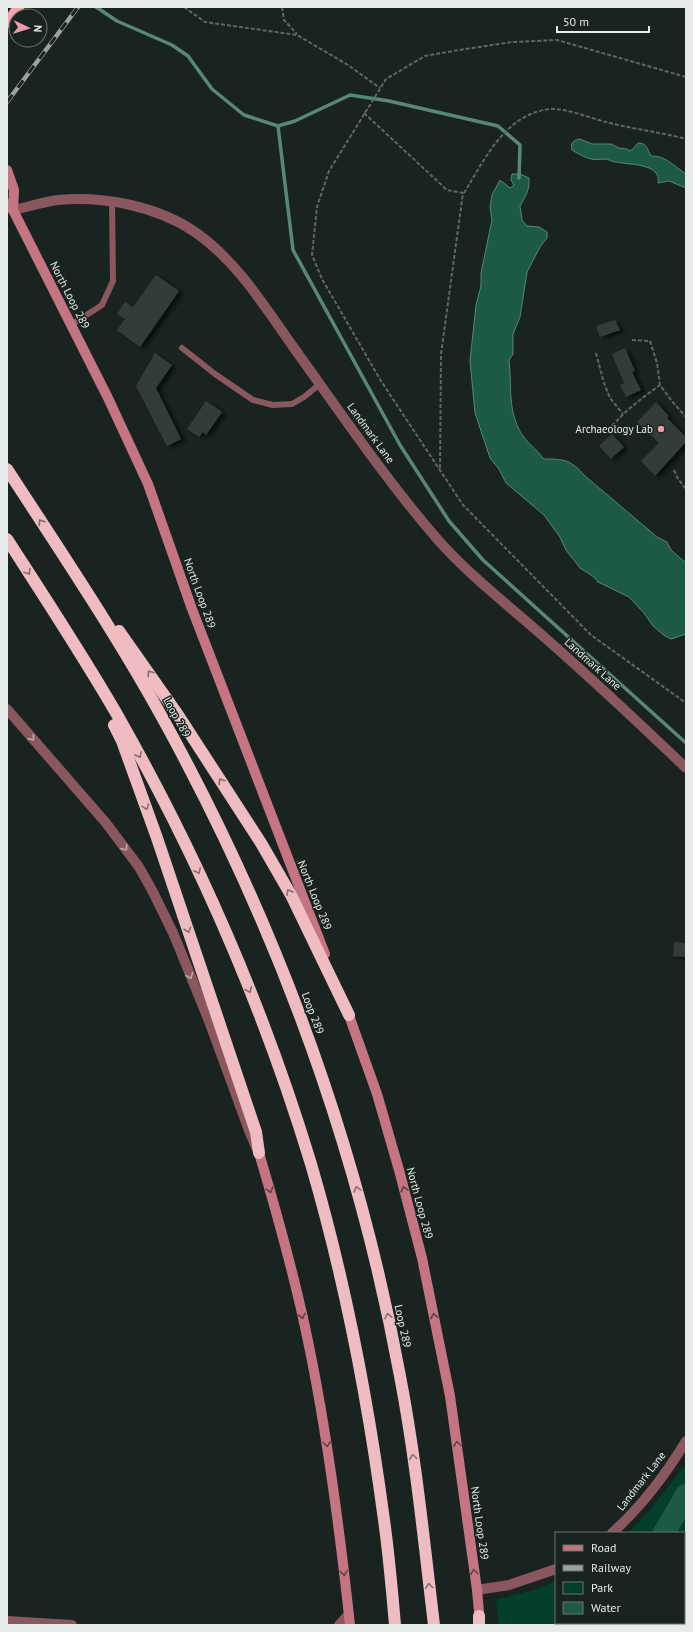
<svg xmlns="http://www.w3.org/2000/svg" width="693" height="1632" viewBox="0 0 693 1632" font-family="'PT Sans',sans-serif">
<defs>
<filter id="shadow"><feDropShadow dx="4.5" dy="2.5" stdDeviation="2" flood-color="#0009"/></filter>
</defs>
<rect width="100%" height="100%" fill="#192420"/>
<polygon fill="#043f2e" points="686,1464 686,1625 499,1625 496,1600 537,1589 556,1581 556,1623 684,1623 684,1533 628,1533 649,1511"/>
<g fill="#1c5a46" stroke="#588677">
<path d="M580 139 592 144H611L619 148 627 149 630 151 633 149 638 143C647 143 647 149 651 156 665 155 675 167 686 174V188L669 181 658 183C662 163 629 165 616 162 612 162 609 159 604 159 600 159 596 160 592 159 587 159 577 153 572 150 570 143 573 140 580 139Z"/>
<path d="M512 174H520L529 178C530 190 525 197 520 206L522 220 527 226 539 227 547 232V238L540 247 527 272 520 317 513 334V354L509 360C512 386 507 413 523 436 529 445 538 451 544 459 565 459 571 460 585 476L657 537 667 542 671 550 686 563V634L671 639 665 636 653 626 644 613 629 597 598 582 594 577 580 568 566 550 560 537 544 515 506 483 499 469 490 458 475 413 470 361 476 305 481 286V273L492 220 490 207 492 195 500 180 510 188 514 185 511 180Z"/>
</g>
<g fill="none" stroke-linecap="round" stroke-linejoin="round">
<g stroke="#588677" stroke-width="3.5">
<polyline points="96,7 117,21 172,45 188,56 212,89 244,115 278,126 295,121 350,95 389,101 498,126 520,145 519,178"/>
<polyline points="278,126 293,250 400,445 449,521 483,560 686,743"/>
</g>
<g stroke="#1c5a46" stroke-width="22">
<polyline points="664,1533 686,1495"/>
<polyline points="594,1625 595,1623"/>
</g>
</g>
<g fill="#333e39" filter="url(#shadow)">
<polygon points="156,275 179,291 140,347 117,330 125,319 117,314 125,302 133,307"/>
<polygon points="615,320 620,330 600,337 596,326"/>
<polygon points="625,348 635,371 632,372 641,390 626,397 620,385 624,383 612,354"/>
<polygon points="155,353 172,365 156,388 181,439 167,446 136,386"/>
<polygon points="206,401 222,412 206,435 203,432 199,437 187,429"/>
<polygon points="656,402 669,416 667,418 686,437 686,442 655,476 641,461 659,443 637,422"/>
<polygon points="612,434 624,447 611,459 599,446"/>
<polygon points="674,942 686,943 686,957 673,956"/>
</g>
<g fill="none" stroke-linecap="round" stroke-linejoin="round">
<g stroke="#5e6764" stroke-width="2" stroke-dasharray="4 2" stroke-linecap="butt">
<polyline points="184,7 205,22 297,35 348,65 380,88"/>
<polyline points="282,7 284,20 297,34"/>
<polyline points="686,77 557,40 512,42 453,51 425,56 386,79 329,171 317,207 312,255 322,279 381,381 463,505 591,635 686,703"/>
<polyline points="364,113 447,190 463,193 441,354 440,469"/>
<path d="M464 193C485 159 505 114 550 109 567 108 589 118 606 122 632 129 660 132 686 139"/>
<polyline points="632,340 650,341 657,363 660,385 671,400 686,417"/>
<polyline points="596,353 604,383 610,398 623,414"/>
<path d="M612 426C626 410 642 398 660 385"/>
<polyline points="674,470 678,479 686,489"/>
</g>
<g stroke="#8a575f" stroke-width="6">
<polyline points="71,325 102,305 113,281 112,202"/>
<polyline points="182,348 215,374 253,400 273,405 292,404 304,397 320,384"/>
</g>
<g stroke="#8a575f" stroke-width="10">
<path d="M13 210C28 207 43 202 58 200 104 196 157 206 195 232 237 261 265 307 294 348 340 412 386 480 438 540 469 575 508 605 543 636 592 679 639 723 686 768"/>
<path d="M612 1533C641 1507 666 1474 686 1441"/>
<polyline points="477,1590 509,1585 556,1569"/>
</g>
<g stroke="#8a575f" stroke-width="10">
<polyline points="7,709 106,823 139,867 153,892 174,935 209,1021 250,1133 256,1147"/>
<polyline points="7,1621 72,1625"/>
<polyline points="339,1625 349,1614"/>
</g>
<g stroke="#c57581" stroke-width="10">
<polyline points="7,170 14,190 13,210"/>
<polyline points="7,204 13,210 108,398 148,484 192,609 325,954"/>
<polyline points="346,1007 377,1094 399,1170 422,1258 450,1396 477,1590 480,1623"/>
<path d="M259 1153C278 1217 296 1281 309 1346 328 1438 340 1532 350 1625"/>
</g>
<polyline stroke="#f1a4af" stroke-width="11" points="7,23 19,7"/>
<g stroke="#efbcc2" stroke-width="12">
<path d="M7 469C65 558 125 647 175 741 282 940 359 1154 400 1376 416 1459 424 1542 434 1625"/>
<path d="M7 539C45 598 84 657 119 718 199 859 264 1009 311 1164 345 1280 368 1400 384 1520 389 1555 392 1590 395 1625"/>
<polyline points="119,631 178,715 261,843 291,895 349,1015"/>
<polyline points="114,725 122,741 157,838 256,1132 259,1153"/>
<polyline points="479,1616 479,1625"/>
</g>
<defs>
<polyline id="rail" points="7,102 78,7"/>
</defs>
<use href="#rail" stroke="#99a29e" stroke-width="4.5"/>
<use href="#rail" stroke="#192420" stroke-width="3" stroke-dasharray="9" stroke-linecap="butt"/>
</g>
<defs><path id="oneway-chevron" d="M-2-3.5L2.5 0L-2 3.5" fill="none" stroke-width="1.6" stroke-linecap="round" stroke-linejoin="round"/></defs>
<g stroke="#847071">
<use href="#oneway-chevron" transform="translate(41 522) rotate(-123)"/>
<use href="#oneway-chevron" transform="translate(28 572) rotate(58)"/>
<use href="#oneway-chevron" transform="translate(150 673) rotate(-124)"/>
<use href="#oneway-chevron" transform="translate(139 755) rotate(61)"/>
<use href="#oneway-chevron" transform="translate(221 781) rotate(-123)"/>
<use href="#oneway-chevron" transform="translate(146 807) rotate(70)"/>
<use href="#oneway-chevron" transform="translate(198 871) rotate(64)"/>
<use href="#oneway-chevron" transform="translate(289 892) rotate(-119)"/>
<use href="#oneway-chevron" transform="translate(188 930) rotate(71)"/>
<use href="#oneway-chevron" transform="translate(249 990) rotate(68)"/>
<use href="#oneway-chevron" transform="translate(357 1189) rotate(-105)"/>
<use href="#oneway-chevron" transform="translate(388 1316) rotate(-102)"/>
<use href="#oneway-chevron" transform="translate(413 1457) rotate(-98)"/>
<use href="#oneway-chevron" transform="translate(429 1586) rotate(-97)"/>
</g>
<g stroke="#bca9ab">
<use href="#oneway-chevron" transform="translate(32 738) rotate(49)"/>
<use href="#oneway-chevron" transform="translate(125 848) rotate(53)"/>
<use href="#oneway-chevron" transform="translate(190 976) rotate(68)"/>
</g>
<g stroke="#5e4447">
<use href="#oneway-chevron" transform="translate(404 1189) rotate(-105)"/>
<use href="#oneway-chevron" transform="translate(270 1190) rotate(74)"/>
<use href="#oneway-chevron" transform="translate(302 1316) rotate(77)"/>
<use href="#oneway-chevron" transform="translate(434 1316) rotate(-101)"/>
<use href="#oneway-chevron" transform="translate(327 1444) rotate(82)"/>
<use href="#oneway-chevron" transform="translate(457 1444) rotate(-98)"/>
<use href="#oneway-chevron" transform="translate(474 1572) rotate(-98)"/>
<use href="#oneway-chevron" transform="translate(344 1573) rotate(83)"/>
</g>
<circle fill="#f39aa7" stroke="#192420" stroke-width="1.5" cx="661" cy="429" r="4"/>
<g text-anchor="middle" stroke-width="3" stroke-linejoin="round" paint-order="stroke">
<g font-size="11" fill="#e5ece9" stroke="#192420">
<text transform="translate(70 295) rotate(63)" y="4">North Loop 289</text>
<text transform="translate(371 433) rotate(54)" y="4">Landmark Lane</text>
<text transform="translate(200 593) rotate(70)" y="4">North Loop 289</text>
<text transform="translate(593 664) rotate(42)" y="4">Landmark Lane</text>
<text transform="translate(177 717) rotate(61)" y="4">Loop 289</text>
<text transform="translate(315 895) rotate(68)" y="4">North Loop 289</text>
<text transform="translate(313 1013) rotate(69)" y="4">Loop 289</text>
<text transform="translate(420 1203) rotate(75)" y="4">North Loop 289</text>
<text transform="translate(403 1326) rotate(78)" y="4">Loop 289</text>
<text transform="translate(641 1481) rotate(-52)" y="4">Landmark Lane</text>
<text transform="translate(480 1523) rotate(82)" y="4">North Loop 289</text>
</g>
<g font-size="11" fill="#e5ece9" stroke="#192420" text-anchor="end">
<text x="653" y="433">Archaeology Lab</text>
</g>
</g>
<rect width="693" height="1632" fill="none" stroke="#e5ece9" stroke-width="16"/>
<rect x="555" y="1532" width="130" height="92" fill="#192420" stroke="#6b7470"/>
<rect x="563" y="1545" width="20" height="6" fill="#c57581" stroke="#6b7470"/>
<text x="591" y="1552" font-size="12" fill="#e5ece9">Road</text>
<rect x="563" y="1565" width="20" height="6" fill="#99a29e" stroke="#6b7470"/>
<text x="591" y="1572" font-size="12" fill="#e5ece9">Railway</text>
<rect x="563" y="1582" width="20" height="12" fill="#043f2e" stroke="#6b7470"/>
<text x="591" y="1592" font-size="12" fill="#e5ece9">Park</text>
<rect x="563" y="1602" width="20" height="12" fill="#1c5a46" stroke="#6b7470"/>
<text x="591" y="1612" font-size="12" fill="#e5ece9">Water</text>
<g transform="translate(28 28) rotate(94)"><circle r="19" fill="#192420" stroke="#6b7470"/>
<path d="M0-3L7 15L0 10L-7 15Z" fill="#f39aa7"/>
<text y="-6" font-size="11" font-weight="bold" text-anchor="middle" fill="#e5ece9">N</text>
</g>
<path d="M557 26v6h92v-6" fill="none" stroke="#e5ece9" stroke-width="2"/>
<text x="563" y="26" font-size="12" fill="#e5ece9" stroke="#192420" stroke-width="3" paint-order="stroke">50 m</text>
</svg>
